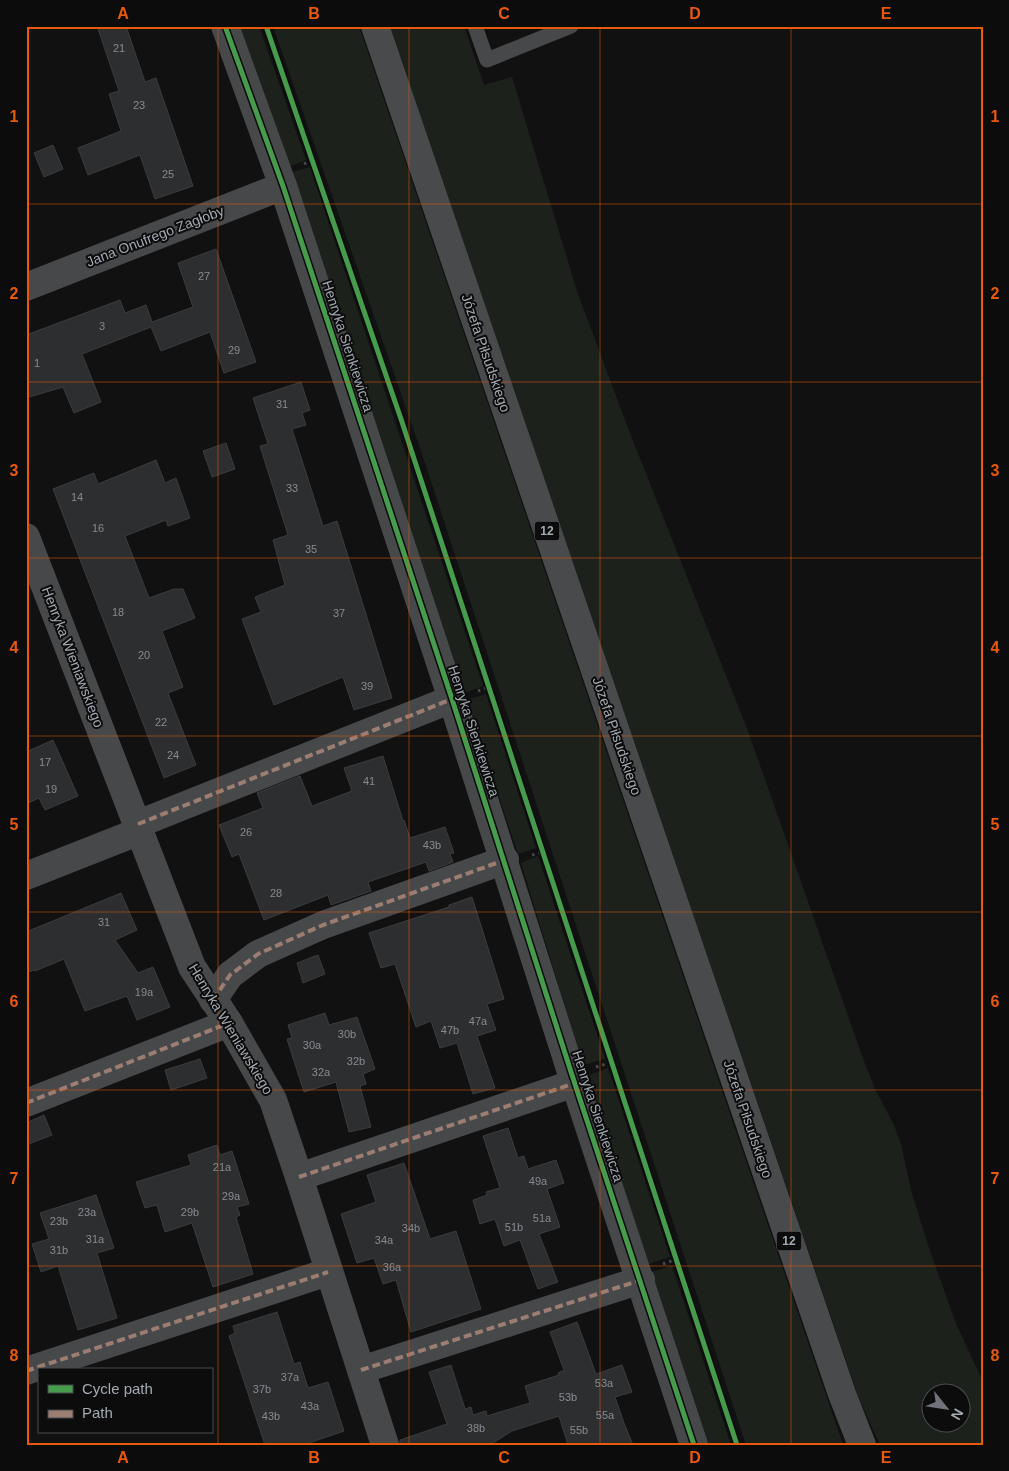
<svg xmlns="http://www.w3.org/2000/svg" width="1009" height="1471" viewBox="0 0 1009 1471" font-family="Arial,sans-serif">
<rect width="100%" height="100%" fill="#111112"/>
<g fill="#1c211c" fill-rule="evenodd">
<polygon points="239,26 259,26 306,160 289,167"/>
<polygon points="273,26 359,26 843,1445 746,1445 422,454"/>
<path d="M389 26H464L484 85 512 77 577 291 626 423 748 731 865 1064 876 1091 894 1125 901 1144 911 1190 927 1242 955 1321 983 1382V1445H880L858 1396ZM932 1394H962V1424H932Z"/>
<polygon points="310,167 483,686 465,693 292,172"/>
<polygon points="486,694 536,848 518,854 467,700"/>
<polygon points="538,856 605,1059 583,1065 521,863"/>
<polygon points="608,1068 670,1257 648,1264 586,1076"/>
<polygon points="672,1266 731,1445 704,1445 650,1272"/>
</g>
<g fill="#2d2e2f" stroke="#3a3c3e">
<polygon points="97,26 126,26 145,82 156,78 193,186 155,199 140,155 88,175 78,148 121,131 109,94 119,91"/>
<polygon points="53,145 63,169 44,177 34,153"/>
<polygon points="216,249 256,362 224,373 210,332 161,351 151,327 82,354 101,402 74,413 63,387 26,398 26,335 120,300 125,313 146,305 152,322 193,307 178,263"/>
<polygon points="301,382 310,410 302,413 306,425 292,429 323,526 337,521 392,698 354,710 343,677 274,705 242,619 261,612 255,597 285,585 273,540 288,535 260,446 268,444 253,398"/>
<polygon points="226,443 235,469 212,477 203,451"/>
<polygon points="156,460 165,483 176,478 190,518 168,526 166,520 125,536 149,598 174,589 183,589 195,618 162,631 183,687 168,693 196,765 164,778 53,489 94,473 98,484"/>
<polygon points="53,740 78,796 45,810 39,798 26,804 26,752"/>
<polygon points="383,756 403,821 404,820 410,838 445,827 454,853 450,854 453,862 429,871 426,862 368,882 371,891 331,905 328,895 264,920 239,854 232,857 219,825 263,808 257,793 300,776 312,806 352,791 344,768"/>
<polygon points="121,893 137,930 115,940 138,973 153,967 170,1007 137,1020 127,996 85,1011 64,959 35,971 34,970 26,973 26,932"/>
<polygon points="472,897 504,999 487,1004 496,1030 477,1036 495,1088 473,1094 457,1043 440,1048 431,1021 416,1027 395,964 381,968 369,933 449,907 449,905"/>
<polygon points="318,955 325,974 303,983 297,963"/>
<polygon points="325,1013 329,1025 357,1017 375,1069 363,1074 366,1084 360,1086 371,1127 349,1132 336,1082 304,1092 287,1039 292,1038 288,1025"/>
<polygon points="200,1059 207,1078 171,1090 165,1070"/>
<polygon points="44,1115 52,1135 26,1145 26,1123"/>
<polygon points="508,1128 518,1158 524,1156 528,1169 556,1160 564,1183 547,1189 560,1227 539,1234 558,1282 538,1289 520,1240 504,1246 495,1219 480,1224 473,1200 487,1195 486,1192 500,1188 483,1136"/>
<polygon points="217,1145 220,1155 232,1151 249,1204 237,1207 240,1215 236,1217 253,1274 213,1287 192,1223 165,1232 157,1205 145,1208 136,1182 191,1165 188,1155"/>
<polygon points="404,1163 430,1239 456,1231 481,1309 411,1332 396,1280 383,1284 374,1258 357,1263 341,1214 376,1202 367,1175"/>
<polygon points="96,1195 114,1248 97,1253 117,1318 78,1330 58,1266 41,1272 32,1244 49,1239 40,1213"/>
<polygon points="277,1312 294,1364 300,1362 308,1388 328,1382 344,1431 303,1445 265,1445 229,1336 235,1333 233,1326"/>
<polygon points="577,1322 596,1374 622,1365 632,1392 615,1397 624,1423 633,1445 568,1445 559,1416 512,1431 490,1445 400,1445 400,1440 447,1424 429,1372 451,1365 465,1409 471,1407 473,1415 486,1411 487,1416 530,1403 525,1386 559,1375 558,1373 564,1370 550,1332"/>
</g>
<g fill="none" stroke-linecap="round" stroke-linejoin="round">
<g stroke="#47494c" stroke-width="3" stroke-dasharray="2.5 4" stroke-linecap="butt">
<polyline points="304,164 312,160"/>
<polyline points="478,691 489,687"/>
<polyline points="532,855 543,852"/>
<polyline points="596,1067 612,1062"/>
<polyline points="663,1264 677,1259"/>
</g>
<polyline stroke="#46484a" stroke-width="15" points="475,26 487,60 571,26"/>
<g stroke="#46484a" stroke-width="28">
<polyline points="225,26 283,186 452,699 572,1075 694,1445"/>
<polyline points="26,287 283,186"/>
<polyline points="26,537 192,967 229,1023 273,1100 299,1177 385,1445"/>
<polyline points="138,824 452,699"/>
<polyline points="26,876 140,831"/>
<polyline points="213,1000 230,975 258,954 323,925 505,860"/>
<polyline points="26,1103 229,1023"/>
<polyline points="299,1177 575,1083"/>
<polyline points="361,1370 641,1280"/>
<polyline points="26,1371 328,1272"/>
</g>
<polyline stroke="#494a4c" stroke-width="28" points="375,26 842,1394 862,1445"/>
<g stroke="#9b7d72" stroke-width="4" stroke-dasharray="8 4" stroke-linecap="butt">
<polyline points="138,824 452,699"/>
<polyline points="213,1000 230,975 258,954 323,925 505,860"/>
<polyline points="26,1103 229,1023"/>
<polyline points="299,1177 575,1083"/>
<polyline points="361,1370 641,1280"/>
<polyline points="26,1371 328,1272"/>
</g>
<defs>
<g id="cycleway">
<polyline points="225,26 283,186 452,699 572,1075 694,1445"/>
<polyline points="266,26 401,419 737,1445"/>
</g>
</defs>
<use href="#cycleway" stroke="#0c0c0d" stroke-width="8"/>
<use href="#cycleway" stroke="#469c4c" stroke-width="5"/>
</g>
<path fill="none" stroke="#e8590c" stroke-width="1" stroke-opacity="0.55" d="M218 26V1445M409 26V1445M600 26V1445M791 26V1445M26 204H983M26 382H983M26 558H983M26 736H983M26 912H983M26 1090H983M26 1266H983"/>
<g text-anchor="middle" stroke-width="4" stroke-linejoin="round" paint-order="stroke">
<g font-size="11" fill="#868b91">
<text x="119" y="52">21</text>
<text x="139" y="109">23</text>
<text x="168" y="178">25</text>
<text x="204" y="280">27</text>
<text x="102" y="330">3</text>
<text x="234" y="354">29</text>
<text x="37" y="367">1</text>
<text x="282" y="408">31</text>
<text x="292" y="492">33</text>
<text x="77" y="501">14</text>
<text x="98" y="532">16</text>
<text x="311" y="553">35</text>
<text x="118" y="616">18</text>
<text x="339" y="617">37</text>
<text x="144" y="659">20</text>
<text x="367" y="690">39</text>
<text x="161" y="726">22</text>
<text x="173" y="759">24</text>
<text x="45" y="766">17</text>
<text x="369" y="785">41</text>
<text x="51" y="793">19</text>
<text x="246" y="836">26</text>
<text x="432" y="849">43b</text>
<text x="276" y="897">28</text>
<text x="104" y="926">31</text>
<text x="144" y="996">19a</text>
<text x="478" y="1025">47a</text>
<text x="450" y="1034">47b</text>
<text x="347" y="1038">30b</text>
<text x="312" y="1049">30a</text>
<text x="356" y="1065">32b</text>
<text x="321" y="1076">32a</text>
<text x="222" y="1171">21a</text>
<text x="538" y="1185">49a</text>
<text x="231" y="1200">29a</text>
<text x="87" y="1216">23a</text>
<text x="190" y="1216">29b</text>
<text x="542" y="1222">51a</text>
<text x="59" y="1225">23b</text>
<text x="514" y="1231">51b</text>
<text x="411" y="1232">34b</text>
<text x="95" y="1243">31a</text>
<text x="384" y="1244">34a</text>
<text x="59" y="1254">31b</text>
<text x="392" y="1271">36a</text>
<text x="290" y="1381">37a</text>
<text x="604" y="1387">53a</text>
<text x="262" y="1393">37b</text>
<text x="568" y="1401">53b</text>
<text x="310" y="1410">43a</text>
<text x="605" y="1419">55a</text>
<text x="271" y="1420">43b</text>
<text x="476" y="1432">38b</text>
<text x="579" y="1434">55b</text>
</g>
<g fill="#0c0c0d" stroke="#767b80" stroke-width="1">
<rect x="534.5" y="521.5" width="25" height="19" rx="4"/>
<rect x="776.5" y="1231.5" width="25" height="19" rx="4"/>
</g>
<g font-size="12" font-weight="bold" fill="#a3aab2">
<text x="547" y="535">12</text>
<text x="789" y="1245">12</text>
</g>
<g font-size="14" fill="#a3aab2" stroke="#0c0c0d">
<text transform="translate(155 236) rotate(-21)" y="5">Jana Onufrego Zagłoby</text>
<text transform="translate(348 346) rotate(72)" y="5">Henryka Sienkiewicza</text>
<text transform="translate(486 353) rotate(71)" y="5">Józefa Piłsudskiego</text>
<text transform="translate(73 657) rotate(69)" y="5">Henryka Wieniawskiego</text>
<text transform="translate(474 731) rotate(72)" y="5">Henryka Sienkiewicza</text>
<text transform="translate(617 736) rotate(71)" y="5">Józefa Piłsudskiego</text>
<text transform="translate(231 1029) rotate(59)" y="5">Henryka Wieniawskiego</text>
<text transform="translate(598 1116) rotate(72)" y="5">Henryka Sienkiewicza</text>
<text transform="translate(748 1119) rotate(71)" y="5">Józefa Piłsudskiego</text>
</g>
</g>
<rect width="1009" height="1471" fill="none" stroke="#0c0c0d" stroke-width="55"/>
<rect x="38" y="1368" width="175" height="65" fill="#0c0c0d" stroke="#484b4f"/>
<rect x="48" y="1385" width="25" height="8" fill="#469c4c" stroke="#484b4f"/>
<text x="82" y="1394" font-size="15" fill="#a3aab2">Cycle path</text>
<rect x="48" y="1410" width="25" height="8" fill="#9b7d72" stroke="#484b4f"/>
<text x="82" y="1418" font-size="15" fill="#a3aab2">Path</text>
<g transform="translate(946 1408) rotate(120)"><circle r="24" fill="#0c0c0d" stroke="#484b4f"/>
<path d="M0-4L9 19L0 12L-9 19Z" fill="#70747a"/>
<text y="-8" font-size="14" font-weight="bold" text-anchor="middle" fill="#a3aab2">N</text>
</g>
<rect x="28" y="28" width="954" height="1416" fill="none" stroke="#e8590c" stroke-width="2"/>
<g font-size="16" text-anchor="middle" font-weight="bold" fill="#e8590c">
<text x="123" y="19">A</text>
<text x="314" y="19">B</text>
<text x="504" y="19">C</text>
<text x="695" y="19">D</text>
<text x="886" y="19">E</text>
<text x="14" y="122">1</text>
<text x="995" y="122">1</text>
<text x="14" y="299">2</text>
<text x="995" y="299">2</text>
<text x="14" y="476">3</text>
<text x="995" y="476">3</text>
<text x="14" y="653">4</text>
<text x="995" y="653">4</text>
<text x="14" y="830">5</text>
<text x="995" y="830">5</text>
<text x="14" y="1007">6</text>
<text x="995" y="1007">6</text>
<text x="14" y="1184">7</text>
<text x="995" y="1184">7</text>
<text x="14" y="1361">8</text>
<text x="995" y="1361">8</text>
<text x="123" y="1463">A</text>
<text x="314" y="1463">B</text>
<text x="504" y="1463">C</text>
<text x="695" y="1463">D</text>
<text x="886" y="1463">E</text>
</g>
</svg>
